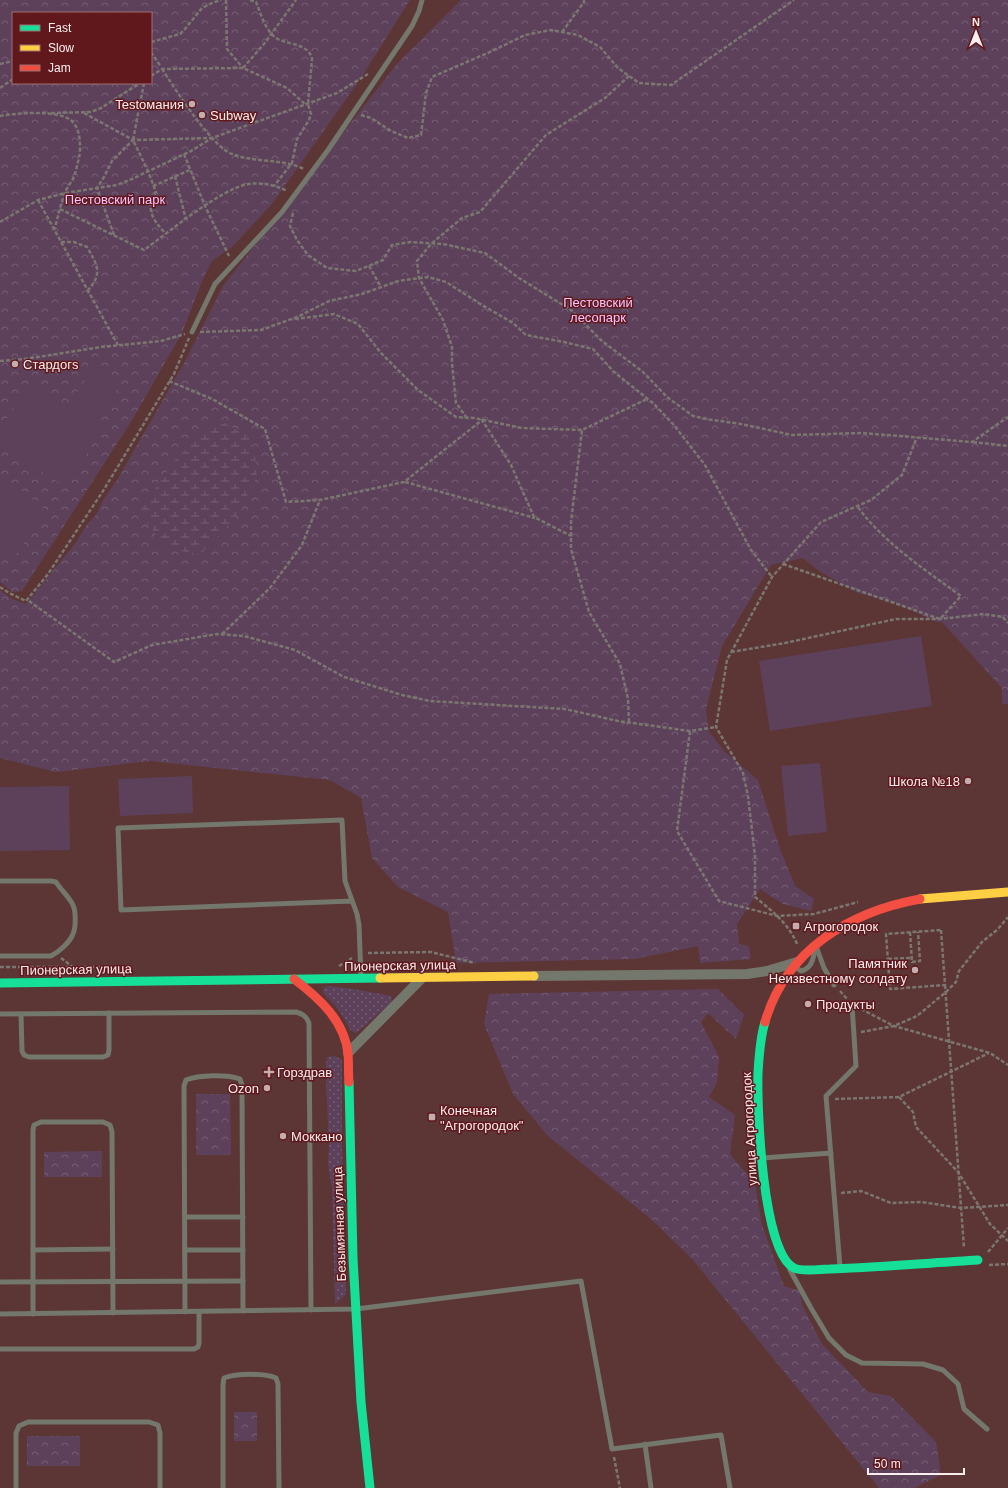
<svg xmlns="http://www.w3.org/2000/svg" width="1008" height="1488" viewBox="0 0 1008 1488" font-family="Arial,sans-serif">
<defs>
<pattern id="grass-dots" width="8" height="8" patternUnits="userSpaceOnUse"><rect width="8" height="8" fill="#5d415b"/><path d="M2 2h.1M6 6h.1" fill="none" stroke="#755d73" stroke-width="1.8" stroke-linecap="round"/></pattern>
<pattern id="forest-crowns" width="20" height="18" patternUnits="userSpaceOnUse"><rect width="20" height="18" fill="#5d415b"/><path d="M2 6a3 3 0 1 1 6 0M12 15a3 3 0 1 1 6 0" fill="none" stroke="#755d73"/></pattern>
<pattern id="wetland-marsh" width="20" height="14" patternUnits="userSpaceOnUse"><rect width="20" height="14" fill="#5d415b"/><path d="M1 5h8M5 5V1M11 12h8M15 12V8" fill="none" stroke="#755d73"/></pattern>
</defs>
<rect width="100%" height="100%" fill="#5c3535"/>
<g fill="url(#grass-dots)">
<path d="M326 986 347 988 387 995 391 996 392 1002 356 1033 350 1030C345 1020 340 1010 332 1002 328 998 325 996 323 992V989Z"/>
<path d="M335 1056 342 1060V1147L346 1295 335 1304 332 1188 328 1164 329 1146 326 1081C327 1073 325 1065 327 1057Z"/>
</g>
<g fill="url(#forest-crowns)" fill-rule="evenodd">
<path d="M0 0H410L361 78 272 204 233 246 212 261 203 279 182 333 131 422 22 591 12 592 0 582ZM13 13H151V83H13Z"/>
<polygon points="461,0 1008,0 1008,704 1002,704 1002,688 942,622 937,622 895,603 858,593 819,571 803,558 771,565 722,646 706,710 709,732 724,751 758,780 780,849 795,886 814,899 811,911 783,904 760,889 737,924 739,944 749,946 751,959 700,963 698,946 635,959 456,963 448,912 398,887 372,858 361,798 330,780 150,761 56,772 0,758 0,590 12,599 26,604 77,541 87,524 96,515 103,500 117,480 184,363 223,286 396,65"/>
<polygon points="718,989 744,1015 736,1039 708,1013 701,1022 719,1057 717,1083 709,1097 735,1115 730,1154 755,1184 762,1225 784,1286 800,1291 802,1305 822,1344 868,1392 891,1396 936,1442 941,1475 914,1488 879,1488 692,1259 652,1220 548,1136 513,1094 484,1024 489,994"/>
<polygon points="196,1094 230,1094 231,1155 196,1155"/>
<polygon points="102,1151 102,1177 44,1177 44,1152"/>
<rect x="234" y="1412" width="23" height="29"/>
<rect x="27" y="1436" width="53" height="30"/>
</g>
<polygon fill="url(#wetland-marsh)" points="217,419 253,439 257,476 237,516 200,555 163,547 141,511 172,463"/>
<g fill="#5d415b">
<polygon points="93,368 120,385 94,424 102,429 66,487 0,445 0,429 30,383 67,407"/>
<polygon points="0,480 25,493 47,512 13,558 0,549"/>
<polygon points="921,636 932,706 770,731 759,661"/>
<polygon points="820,763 827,832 788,836 781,766"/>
<polygon points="192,776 193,813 120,816 118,779"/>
<polygon points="69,786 70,850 0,851 0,787"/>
</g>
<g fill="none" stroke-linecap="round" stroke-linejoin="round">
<g stroke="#7b7670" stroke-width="2.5" stroke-dasharray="4 2" stroke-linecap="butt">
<polyline points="226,0 227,49 243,68"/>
<path d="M250 0 256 2C261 14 265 30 276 38 287 45 309 43 312 59L308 104 311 114 309 120 297 139 292 163 274 186"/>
<polyline points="562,32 584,2 584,0"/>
<polyline points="151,42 180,34 185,29 202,8 212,3 221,0"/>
<polyline points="151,52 161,67"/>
<polyline points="0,64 13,61"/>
<polyline points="243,68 264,44 296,0"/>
<path d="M162 69C176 90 211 146 232 154 254 163 281 158 304 169"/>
<polyline points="151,76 162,69 243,68 287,88 306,105"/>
<path d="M144 83 133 140 148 171 156 192C145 210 153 220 166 234"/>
<polyline points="0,88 13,79"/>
<polyline points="51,113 91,112 101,108 140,83"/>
<polyline points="84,113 133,140 211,138"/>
<polyline points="361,115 371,118 391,131 408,138 421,135 426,93 432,77 490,52 525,35 551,30 578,35 600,47 618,68 639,83 671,85 794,0"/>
<path d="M0 116C16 113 55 110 69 119 81 126 81 146 79 158 77 165 76 172 73 179 70 184 66 189 64 195 60 206 58 218 54 230"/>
<polyline points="184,154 205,206 229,256"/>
<polyline points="175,176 186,220"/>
<polyline points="153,186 190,170"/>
<polyline points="38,200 118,345"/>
<path d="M60 209 144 250C169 232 219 190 248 184 261 182 276 185 287 191"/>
<polyline points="293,213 290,226 297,240 308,255 327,268 356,271 383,260 392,245 410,242 443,244 485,253 519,278 571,310 602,341 643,372 667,397 693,416 706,419 741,424 792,435 862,433 972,442 1008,417"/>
<polyline points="0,222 38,200 65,193 117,185 132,179 191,151 212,138 337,93 368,74"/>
<polyline points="114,235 97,188 104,177 112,161 133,140"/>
<path d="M61 242H74L87 247C96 263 104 273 88 290"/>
<polyline points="369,266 381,287"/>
<polyline points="295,319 334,314 358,324 381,353 418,390 456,417 474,418 522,428 582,430"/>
<polyline points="200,332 261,330 297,317 329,301 362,294 398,281 428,277 446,282 482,305 513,323 526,335 564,342 593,349 614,372 654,404 673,424 705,465 751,550 772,577"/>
<polyline points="0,361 25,359 101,347 161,341 185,334"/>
<polyline points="169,381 212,399 265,429 286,502 320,500 404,482 482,420 511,465 534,517 571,536"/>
<polyline points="467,418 456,403 452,363 452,347 443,320 419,278 417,261 431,244 462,218 480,212 546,135 605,98 629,76"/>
<polyline points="973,442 1008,446"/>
<polyline points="405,482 535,518"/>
<path d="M783 564 940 619 961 596C924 569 884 543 857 506"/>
<polyline points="0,587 9,593 26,601 48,574 103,491 174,374 189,338"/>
<polyline points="29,601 114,662 152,645 217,634 244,636 295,650 344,677 402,695 430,701 565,709 618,721 690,731 716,727"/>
<polyline points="222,634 270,588 302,545 320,500"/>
<polyline points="731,652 785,643 896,619 940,619 984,614 1003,617 1008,623"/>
<polyline points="629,722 628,699 620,664 589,612 571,549 571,522 582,430 647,399"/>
<polyline points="690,731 677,831 719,901 777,916 814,914 858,902"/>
<polygon points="941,930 945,985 890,989 886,934"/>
<polyline points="910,932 912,962 920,961 918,932"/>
<path d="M797 944C789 924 771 910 755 897V856L748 796 743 773 716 727 727 660 772 577 821 522 871 500 902 475 917 437"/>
<polyline points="368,953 431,952 475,963"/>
<polyline points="61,958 73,967"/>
<polyline points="888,959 911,958"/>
<polyline points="339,966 352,958"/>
<polyline points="0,967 105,967"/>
<polyline points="945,985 964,1248"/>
<polyline points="840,991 847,999"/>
<polyline points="861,1009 894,1026 990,1053 1008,1065"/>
<polyline points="861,1032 894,1026 917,1016 946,992 956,982 959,971 982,942 998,929 1008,917"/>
<polyline points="899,1097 913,1112 916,1127 958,1172 990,1224 1008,1241"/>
<polyline points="835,1099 899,1097 989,1053"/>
<polyline points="841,1193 861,1191 891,1203 921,1202 961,1208 1008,1205"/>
<polyline points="988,1252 1008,1228"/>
<polyline points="989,1265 1008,1264"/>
<polyline points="614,1457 620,1488"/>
</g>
<g stroke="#73776c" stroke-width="5">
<polyline points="192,332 215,284 282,212 328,150 412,26 419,11 422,0"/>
<path d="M0 881H51L56 882C61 890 69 897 73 905 76 912 76 927 73 934 70 942 59 952 51 956H0"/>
<polyline points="352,901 121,910 118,828 342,820 345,881 357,914 359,925 361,977"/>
<polyline points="816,946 824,968 834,985"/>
<path d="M797 966V968L801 971C812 968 813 959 815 950"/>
<path d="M0 1014 296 1012C303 1014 306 1016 309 1023L311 1310"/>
<polyline points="21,1014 22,1051 24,1055 29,1057 103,1057 108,1055 109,1050 109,1013"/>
<polyline points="762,1158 831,1153"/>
<polyline points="185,1217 243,1217"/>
<polyline points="33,1250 113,1249"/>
<polyline points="185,1250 243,1250"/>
<polyline points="840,1267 826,1096 856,1066 852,1005"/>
<polyline points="790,1270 811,1308 829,1338 846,1355 862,1363 923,1364 943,1370 958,1384 964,1409 987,1429"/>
<polyline points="0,1282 243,1281"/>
<path d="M185 1312 184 1086 186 1080C198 1075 227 1074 240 1079L242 1085 243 1311"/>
<polyline points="0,1314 356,1309 581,1281 612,1449 721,1435 730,1488"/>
<polyline points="33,1314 33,1130 34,1125 41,1122 103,1122 110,1125 112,1132 113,1313"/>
<polyline points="0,1349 194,1349 198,1347 199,1343 199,1312"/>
<polyline points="645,1444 651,1488"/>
<polyline points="16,1488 16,1433 19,1426 28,1422 149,1422 158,1425 160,1433 160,1488"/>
<path d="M223 1488V1384L224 1378C236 1373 264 1373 276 1378L278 1384 279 1488"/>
</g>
<g stroke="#73776c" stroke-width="10">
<polyline points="534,976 747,974 767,971 797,962"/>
<polyline points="348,1053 422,978"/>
</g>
<g stroke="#16e098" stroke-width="9">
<polyline points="0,983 380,978"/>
<path d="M765 1022C760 1038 759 1056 758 1073 757 1107 762 1252 794 1268 802 1272 821 1269 830 1269 879 1267 929 1263 978 1260"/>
<polyline points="349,1082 353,1258 361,1402 370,1488"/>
</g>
<g stroke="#ffcf43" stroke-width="9">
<polyline points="920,899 1008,892"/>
<polyline points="380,978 534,976"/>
</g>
<g stroke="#f24e42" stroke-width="9">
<path d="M294 979C319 998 345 1021 348 1054 349 1063 348 1073 349 1082"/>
<path d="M765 1022C786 950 849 912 920 899"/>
</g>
</g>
<g fill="#c2aeae" stroke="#61181c" stroke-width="1.5">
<circle cx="192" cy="104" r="4"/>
<circle cx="202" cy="115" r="4"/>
<circle cx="15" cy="364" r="4"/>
<circle cx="968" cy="781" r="4"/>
<rect x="792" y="922" width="8" height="8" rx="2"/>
<circle cx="915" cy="970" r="4"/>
<circle cx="808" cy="1004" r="4"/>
<path d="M267 1066h4v4h4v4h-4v4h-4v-4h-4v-4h4z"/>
<circle cx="267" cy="1088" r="4"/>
<rect x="428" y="1113" width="8" height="8" rx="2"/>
<circle cx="283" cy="1136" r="4"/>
</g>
<g text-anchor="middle" stroke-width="3" stroke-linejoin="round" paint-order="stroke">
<g font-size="13" fill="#f9efef" stroke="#61181c" text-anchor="start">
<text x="184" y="109" text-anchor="end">Testoмания</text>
<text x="210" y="120">Subway</text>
<text x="23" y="369">Стардогs</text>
<text x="960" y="786" text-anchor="end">Школа №18</text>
<text x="804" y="931">Агрогородок</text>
<text x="907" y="968" text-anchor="end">Памятник<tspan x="907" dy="15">Неизвестному солдату</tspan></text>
<text x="816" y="1009">Продукты</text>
<text x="277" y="1077">Горздрав</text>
<text x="259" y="1093" text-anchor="end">Ozon</text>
<text x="440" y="1115">Конечная<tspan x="440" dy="15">"Агрогородок"</tspan></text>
<text x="291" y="1141">Моккано</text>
</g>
<g font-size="13" fill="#f5c3fd" stroke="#61181c">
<text x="115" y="204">Пестовский парк</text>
<text x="598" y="307">Пестовский<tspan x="598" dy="15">лесопарк</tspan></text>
</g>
<g font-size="13" fill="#f9efef" stroke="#61181c">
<text transform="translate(400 965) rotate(-1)" y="5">Пионерская улица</text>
<text transform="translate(76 969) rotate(-1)" y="5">Пионерская улица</text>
<text transform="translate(749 1129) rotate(-93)" y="5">улица Агрогородок</text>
<text transform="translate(339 1224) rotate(-92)" y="5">Безымянная улица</text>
</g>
</g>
<rect x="12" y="12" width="140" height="72" fill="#61181c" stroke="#9e6e70"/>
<rect x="20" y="25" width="20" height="6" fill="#16e098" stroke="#9e6e70"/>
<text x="48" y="32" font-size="12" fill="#f9efef">Fast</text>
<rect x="20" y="45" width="20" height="6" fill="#ffcf43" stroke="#9e6e70"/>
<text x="48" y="52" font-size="12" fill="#f9efef">Slow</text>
<rect x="20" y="65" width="20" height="6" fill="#f24e42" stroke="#9e6e70"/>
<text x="48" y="72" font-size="12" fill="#f9efef">Jam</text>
<g transform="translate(976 32)" stroke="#61181c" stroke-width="3" paint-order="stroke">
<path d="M0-3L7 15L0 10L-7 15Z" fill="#f9efef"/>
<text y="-6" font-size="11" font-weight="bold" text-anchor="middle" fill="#f9efef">N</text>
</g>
<path d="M868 1468v6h96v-6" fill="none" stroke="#f9efef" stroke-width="2"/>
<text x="874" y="1468" font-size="12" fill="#f9efef" stroke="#61181c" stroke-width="3" paint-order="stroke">50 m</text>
</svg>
